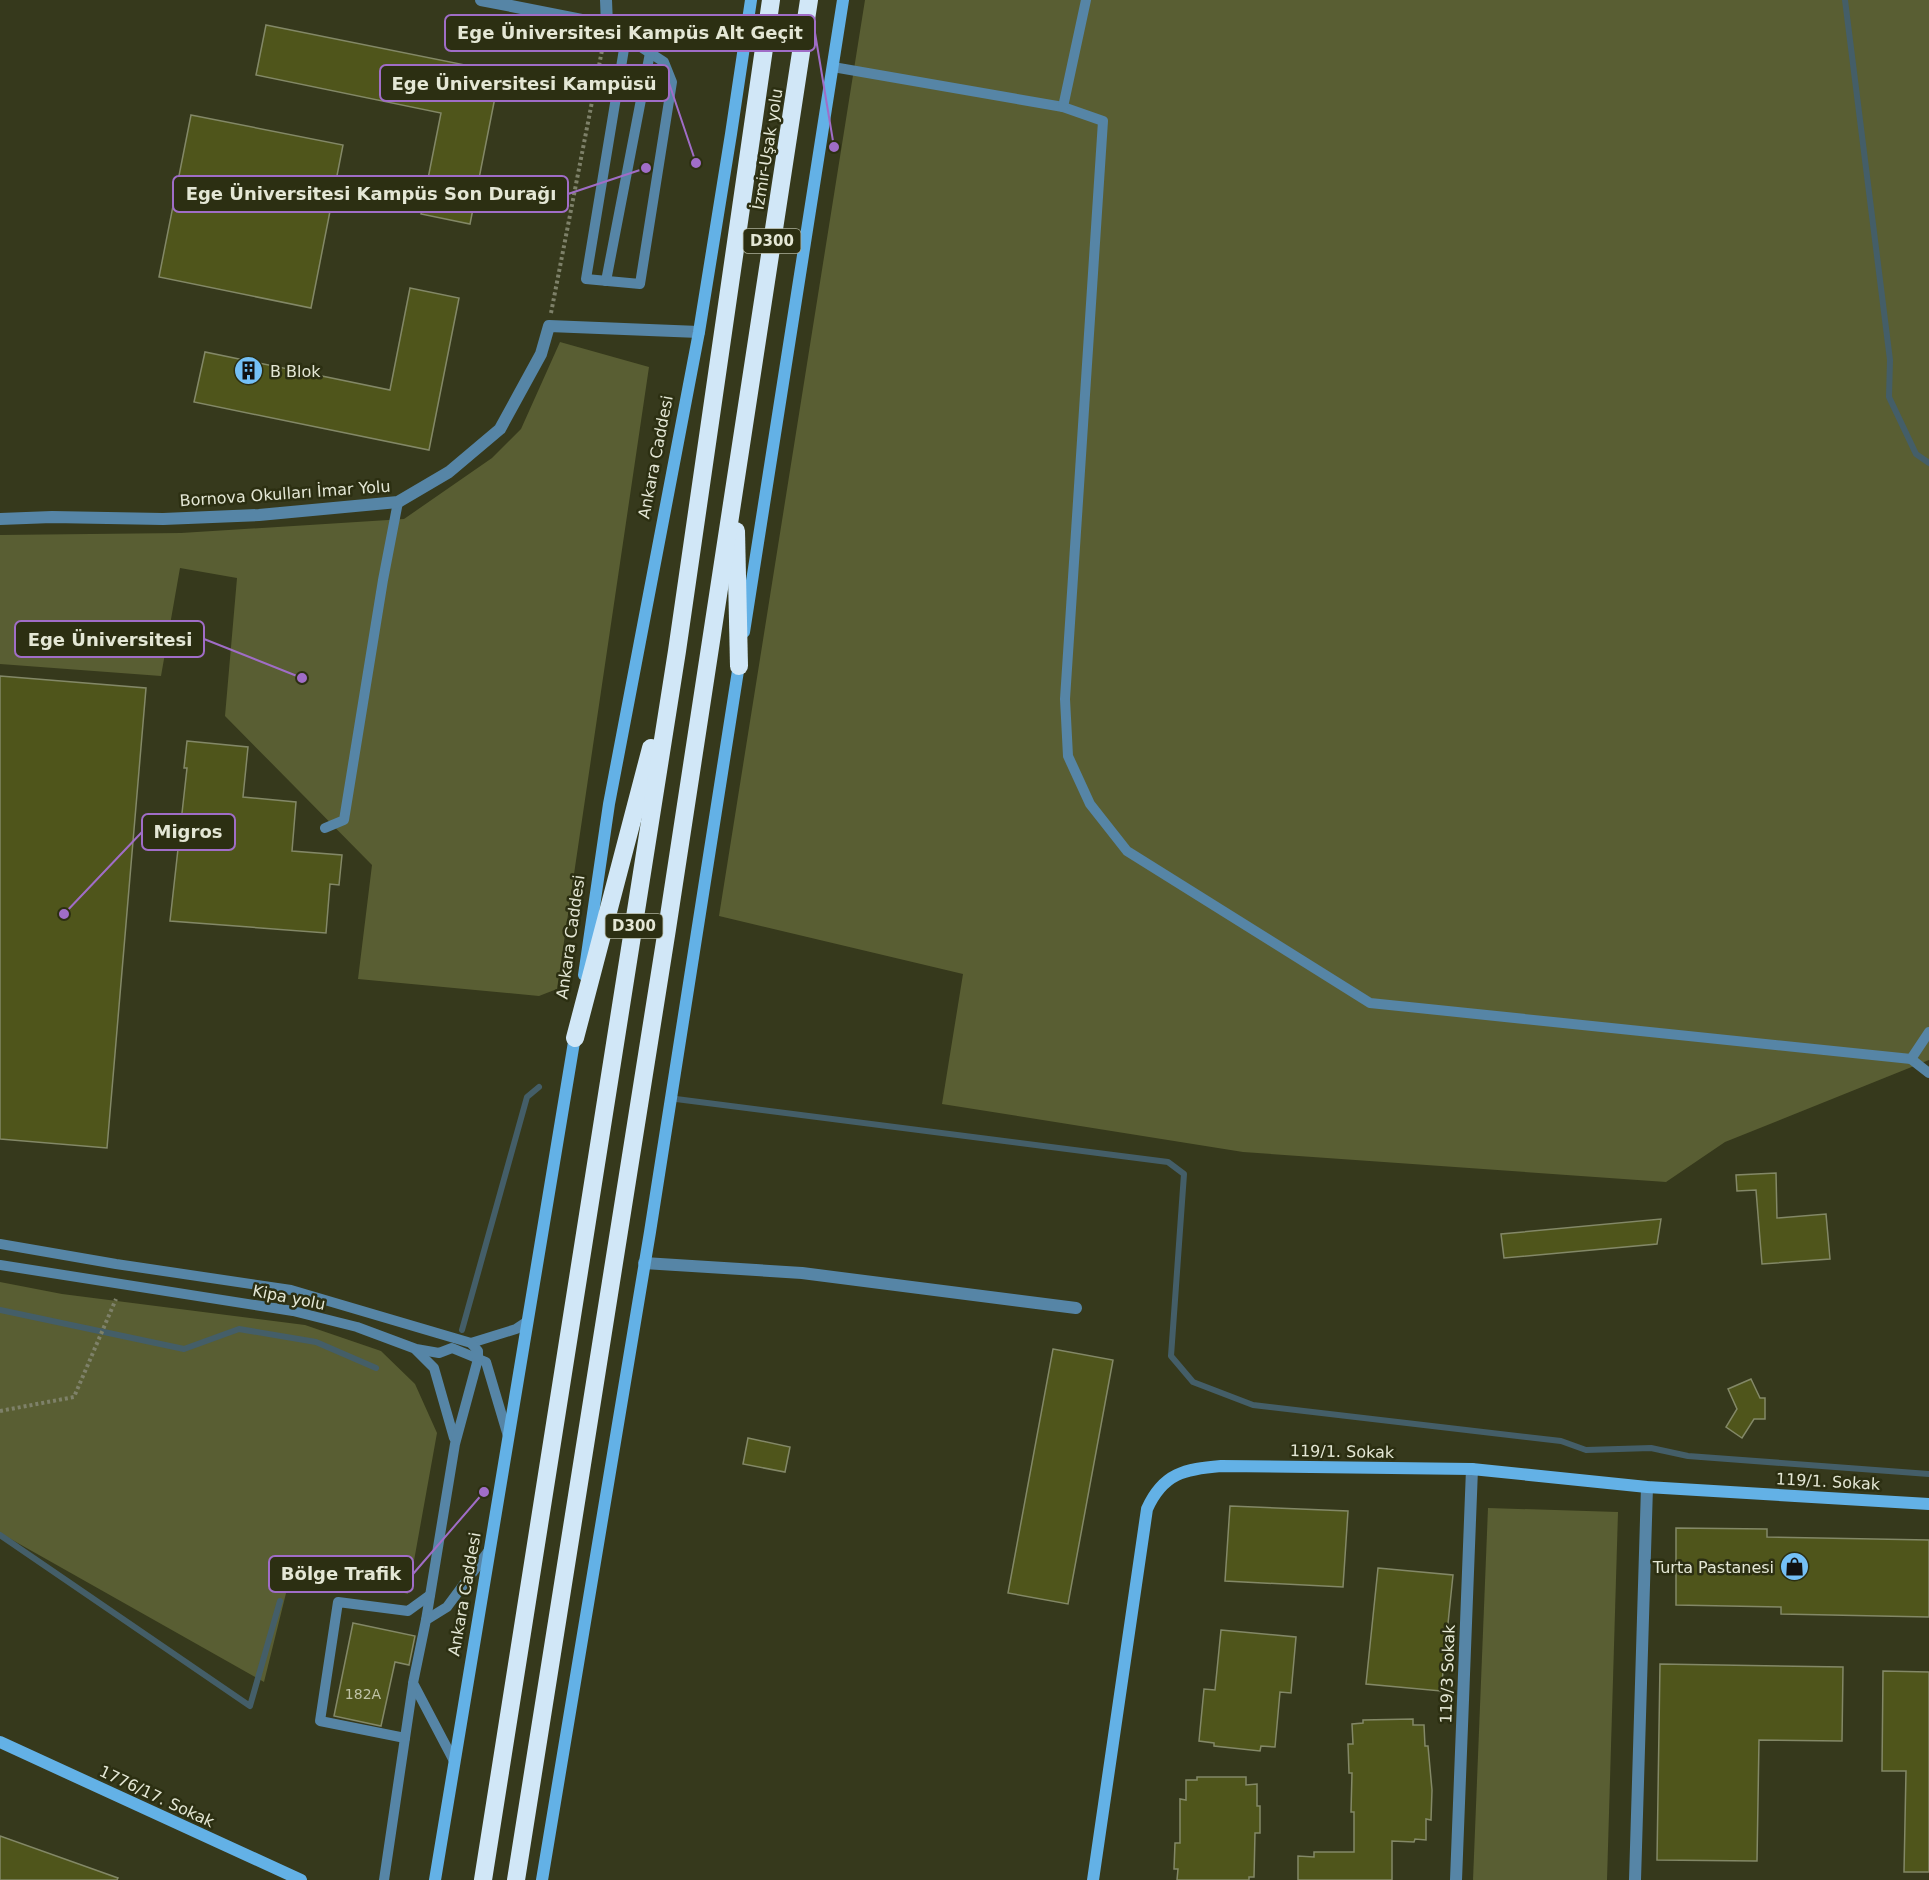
<svg xmlns="http://www.w3.org/2000/svg" width="1929" height="1880" viewBox="0 0 1929 1880" font-family="'DejaVu Sans',sans-serif">
<rect width="100%" height="100%" fill="#36391c"/>
<g fill="#595e33">
<polygon points="865,0 1929,0 1929,1060 1725,1142 1666,1182 1243,1152 942,1104 963,974 719,916"/>
<polygon points="560,342 649,367 557,989 539,996 358,979 372,865 225,716 237,578 180,568 161,676 0,664 0,535 181,533 404,519 492,458 521,429"/>
<polygon points="0,1282 62,1294 305,1325 381,1351 415,1384 437,1433 408,1594 293,1565 264,1682 0,1533"/>
<polygon points="1488,1508 1618,1512 1607,1880 1473,1880"/>
</g>
<g fill="none" stroke-linecap="round" stroke-linejoin="round">
<g stroke="#445e68" stroke-width="6">
<polyline points="1845,0 1890,360 1889,397 1916,454 1929,463"/>
<polyline points="676,1099 1168,1162 1184,1174 1171,1356 1193,1382 1253,1405 1561,1441 1586,1450 1651,1448 1688,1456 1929,1474"/>
<polyline points="0,1310 184,1349 239,1329 316,1342 376,1368"/>
<polyline points="462,1330 527,1097 539,1087"/>
<polyline points="0,1535 250,1706 280,1601"/>
</g>
</g>
<g fill="#4f551b" stroke="#838867" stroke-width="1.5">
<polygon points="266,25 500,72 470,224 421,214 441,113 256,75"/>
<polygon points="191,115 343,145 311,308 159,277"/>
<polygon points="410,288 459,298 429,450 194,402 205,352 390,390"/>
<polygon points="0,676 146,688 107,1148 0,1139"/>
<polygon points="187,741 248,747 243,797 296,802 292,851 342,855 339,885 330,884 326,933 170,921 187,768 184,768"/>
<polygon points="1776,1173 1777,1218 1826,1214 1830,1259 1762,1264 1756,1190 1737,1191 1736,1175"/>
<polygon points="1661,1219 1657,1244 1504,1258 1501,1234"/>
<polygon points="1053,1349 1113,1360 1068,1604 1008,1593"/>
<polygon points="1751,1379 1760,1398 1765,1398 1765,1419 1754,1419 1742,1438 1726,1427 1737,1409 1728,1389"/>
<polygon points="748,1438 790,1447 785,1472 743,1464"/>
<polygon points="1230,1506 1348,1511 1343,1587 1225,1581"/>
<polygon points="1676,1528 1767,1529 1767,1537 1929,1540 1929,1617 1781,1614 1781,1607 1676,1605"/>
<polygon points="1378,1568 1453,1575 1441,1691 1366,1684"/>
<polygon points="353,1623 415,1636 409,1665 395,1662 381,1726 334,1716"/>
<polygon points="1221,1630 1296,1637 1291,1693 1280,1692 1275,1747 1261,1746 1260,1751 1214,1746 1214,1743 1199,1741 1204,1689 1215,1690"/>
<polygon points="1660,1664 1843,1667 1842,1741 1759,1740 1757,1861 1657,1860"/>
<polygon points="1883,1671 1929,1672 1929,1872 1904,1872 1906,1771 1882,1771"/>
<polygon points="1413,1719 1413,1725 1424,1725 1425,1746 1428,1746 1432,1790 1431,1820 1426,1819 1426,1840 1415,1839 1414,1842 1392,1841 1392,1880 1298,1880 1298,1856 1314,1857 1314,1852 1354,1852 1354,1812 1351,1812 1352,1773 1349,1773 1348,1744 1353,1744 1352,1724 1363,1723 1363,1720"/>
<polygon points="1197,1777 1246,1777 1246,1785 1257,1784 1257,1806 1260,1806 1260,1833 1255,1833 1254,1877 1249,1877 1249,1880 1177,1880 1178,1869 1174,1869 1175,1843 1180,1843 1180,1799 1186,1800 1186,1780 1197,1780"/>
<polygon points="0,1836 118,1878 117,1880 0,1880"/>
</g>
<g fill="none" stroke-linecap="round" stroke-linejoin="round">
<g stroke="#7e8169" stroke-width="4" stroke-dasharray="3 3" stroke-linecap="butt">
<polyline points="551,313 604,40"/>
<polyline points="0,1411 74,1397 116,1299"/>
</g>
<g stroke="#5685a6" stroke-width="10">
<polyline points="607,25 664,62 672,82 640,284 586,279 626,37"/>
<polyline points="833,67 1063,107 1103,121 1065,699 1068,756 1090,804 1127,851 1370,1003 1911,1059 1929,1073"/>
<polyline points="1063,107 1086,0"/>
<polyline points="606,281 650,53"/>
<polyline points="325,828 344,820 383,580 398,502"/>
<polyline points="1911,1059 1929,1032"/>
<polyline points="0,1244 116,1264 291,1290 471,1343 516,1329 528,1321"/>
<polyline points="0,1265 293,1311 357,1327 416,1349 439,1353 452,1348 486,1362 508,1436"/>
<polyline points="416,1350 434,1368 454,1438"/>
<polyline points="426,1620 455,1444 478,1359 478,1351 471,1343"/>
<polyline points="405,1738 320,1721 338,1602 408,1611 430,1595"/>
<polyline points="455,1763 413,1683 426,1620 447,1607 490,1549"/>
<polyline points="384,1880 413,1684"/>
</g>
<g stroke="#5685a6" stroke-width="12">
<polyline points="481,0 607,25 606,0"/>
<polyline points="0,519 52,517 163,519 259,515 398,502 449,472 500,429 541,354 549,326 699,332"/>
<polyline points="644,1263 802,1273 1076,1308"/>
<polyline points="1456,1880 1472,1469"/>
<polyline points="1635,1880 1647,1487"/>
</g>
<g stroke="#63b1e6" stroke-width="12">
<polyline points="744,632 843,0"/>
<polyline points="584,975 609,804 699,332 731,134 751,0"/>
<polyline points="0,1742 301,1880"/>
<polyline points="435,1880 576,1030"/>
<polyline points="542,1880 650,1232 740,658"/>
<path d="M1093 1880 1147 1509C1163 1473 1185 1469 1221 1466L1472 1469 1647 1487 1929 1504"/>
</g>
<g stroke="#d1e7f7" stroke-width="18">
<polyline points="736,531 739,666"/>
<polyline points="575,1038 651,748"/>
<polyline points="483,1880 677,651 771,0"/>
<polyline points="516,1880 667,929 809,0"/>
</g>
</g>
<defs>
<symbol id="building-disc" viewBox="-11 -11 22 22"><circle r="9.5" fill="#74c0f6" stroke="#2c2f12"/><path d="M-4-6H4V6H1V3H-1V6H-4ZM-2.5-4.3h1.7v1.8h-1.7ZM.8-4.3h1.7v1.8H.8ZM-2.5-1h1.7V.8h-1.7ZM.8-1h1.7V.8H.8Z" fill="#111"/></symbol>
<symbol id="shop-disc" viewBox="-11 -11 22 22"><circle r="9.5" fill="#74c0f6" stroke="#2c2f12"/><path d="M-5-2.5h2.3a2.7 3.5 0 0 1 5.4 0H5L5.5 6h-11ZM-1.5-2.5h3a1.5 2.3 0 0 0-3 0Z" fill="#111"/></symbol>
</defs>
<g fill-rule="evenodd">
<use href="#building-disc" x="232" y="354" width="33" height="33"/>
<use href="#shop-disc" x="1778" y="1550" width="33" height="33"/>
</g>
<g text-anchor="middle" stroke-width="5" stroke-linejoin="round" paint-order="stroke">
<g font-size="14" fill="#bfc2a6">
<text x="363" y="1699">182A</text>
</g>
<g fill="#2c2f12" stroke="#adb09a" stroke-width="1.5">
<rect x="743.5" y="229" width="57" height="24" rx="4.5"/>
<rect x="605.5" y="914" width="57" height="24" rx="4.5"/>
</g>
<g font-size="15" font-weight="bold" fill="#e4e7d5">
<text x="772" y="246">D300</text>
<text x="634" y="931">D300</text>
</g>
<g font-size="16" fill="#e4e7d5" stroke="#2c2f12">
<text transform="translate(767 149) rotate(-81)" y="6">İzmir-Uşak yolu</text>
<text transform="translate(655 457) rotate(-79)" y="6">Ankara Caddesi</text>
<text transform="translate(285 493) rotate(-4)" y="6">Bornova Okulları İmar Yolu</text>
<text transform="translate(570 937) rotate(-82)" y="6">Ankara Caddesi</text>
<text transform="translate(289 1297) rotate(11)" y="6">Kipa yolu</text>
<text transform="translate(1342 1451) rotate(1)" y="6">119/1. Sokak</text>
<text transform="translate(1828 1481) rotate(3)" y="6">119/1. Sokak</text>
<text transform="translate(464 1594) rotate(-80)" y="6">Ankara Caddesi</text>
<text transform="translate(1447 1674) rotate(-88)" y="6">119/3 Sokak</text>
<text transform="translate(157 1796) rotate(25)" y="6">1776/17. Sokak</text>
</g>
<g font-size="16" fill="#e4e7d5" stroke="#2c2f12" text-anchor="start">
<text x="270" y="377">B Blok</text>
<text x="1774" y="1573" text-anchor="end">Turta Pastanesi</text>
</g>
</g>
<path fill="none" stroke="#a06dc7" stroke-width="2" d="M834 147L815 33M696 163L669 83M646 168L568 194M302 678L204 639M64 914L142 832M484 1492L413 1574"/>
<g fill="#a06dc7" stroke="#2c2f12" stroke-width="2">
<circle cx="834" cy="147" r="6"/>
<circle cx="696" cy="163" r="6"/>
<circle cx="646" cy="168" r="6"/>
<circle cx="302" cy="678" r="6"/>
<circle cx="64" cy="914" r="6"/>
<circle cx="484" cy="1492" r="6"/>
</g>
<g fill="#2c2f12" stroke="#a06dc7" stroke-width="2">
<rect x="445" y="15" width="370" height="36" rx="6"/>
<rect x="380" y="65" width="289" height="36" rx="6"/>
<rect x="173" y="176" width="395" height="36" rx="6"/>
<rect x="15" y="621" width="189" height="36" rx="6"/>
<rect x="142" y="814" width="93" height="36" rx="6"/>
<rect x="269" y="1556" width="144" height="36" rx="6"/>
</g>
<g font-size="18" text-anchor="middle" font-weight="bold" fill="#e4e7d5">
<text x="630" y="39">Ege Üniversitesi Kampüs Alt Geçit</text>
<text x="524" y="90">Ege Üniversitesi Kampüsü</text>
<text x="371" y="200">Ege Üniversitesi Kampüs Son Durağı</text>
<text x="110" y="646">Ege Üniversitesi</text>
<text x="188" y="838">Migros</text>
<text x="341" y="1580">Bölge Trafik</text>
</g>
</svg>
